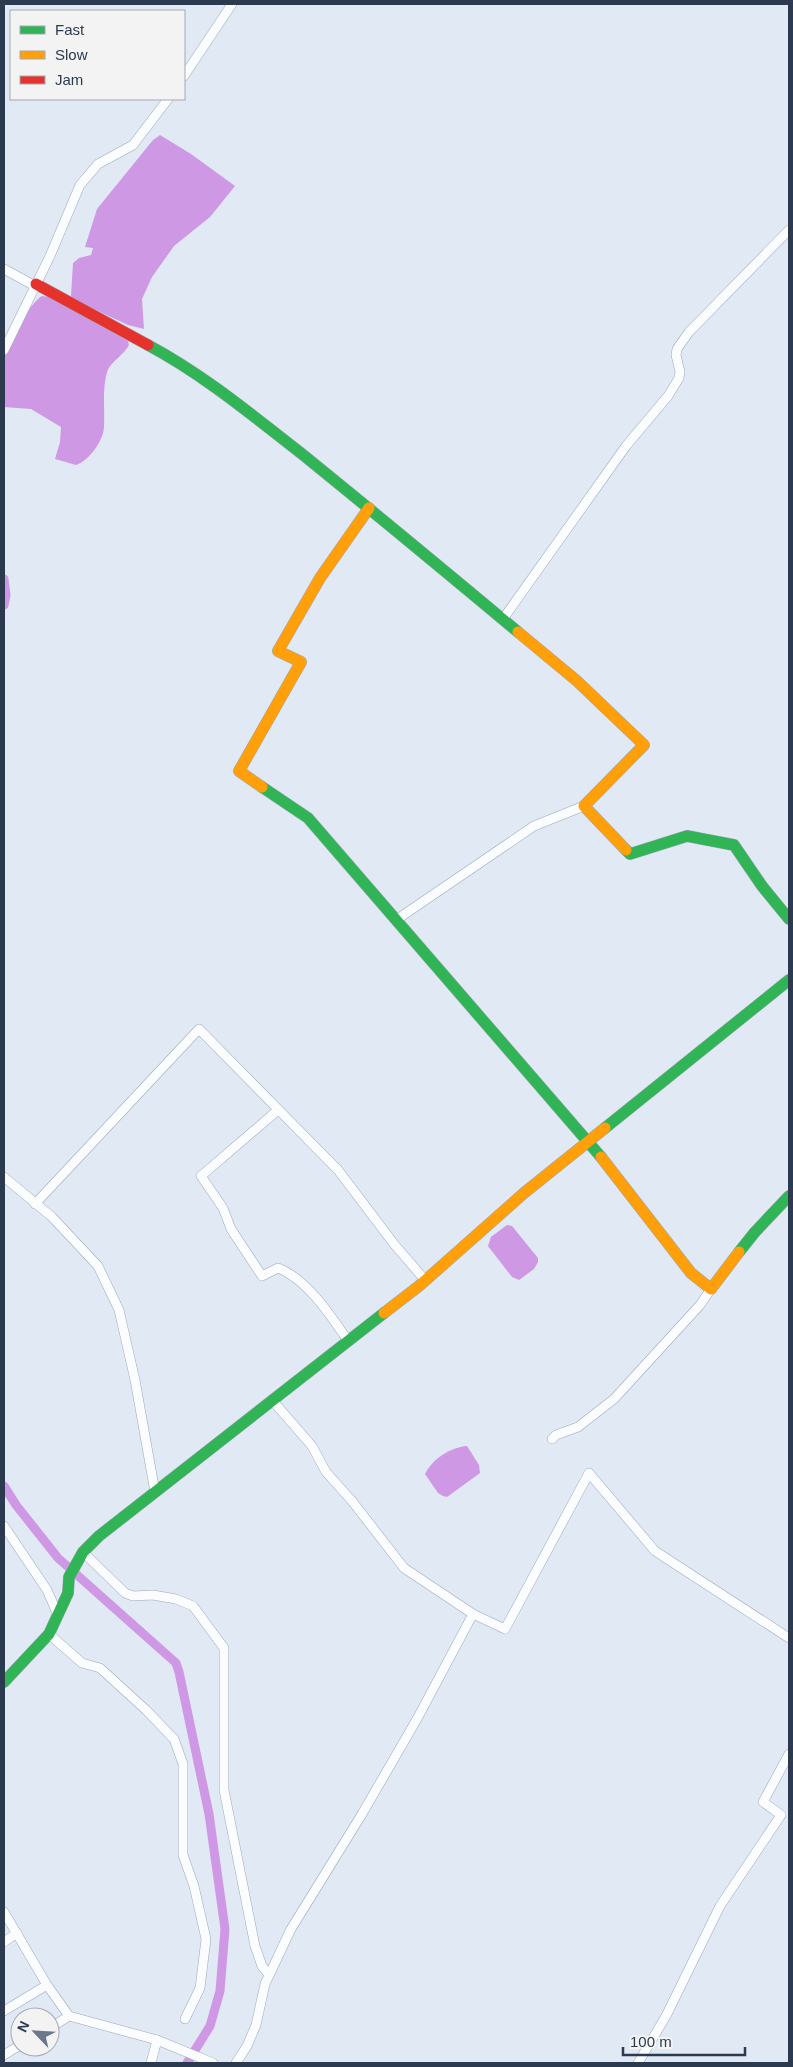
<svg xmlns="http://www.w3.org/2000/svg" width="793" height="2067" viewBox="0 0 793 2067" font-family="Helvetica,sans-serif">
<rect width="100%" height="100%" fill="#e1e9f5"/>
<g fill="#ce98e5">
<polygon points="160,135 191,154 235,186 210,217 174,246 152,277 142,299 144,329 128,325 76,301 71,296 73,263 79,258 91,255 93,248 85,247 97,209 153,140"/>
<path d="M42 296 49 297 128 341 129 345C124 355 111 361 107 372 102 390 105 408 104 426 104 440 89 461 76 465L55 459 60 442 61 427 31 409 4 407C4 392 1 374 4 359 6 346 30 302 42 296Z"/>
<polygon points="507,1225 512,1226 538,1258 538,1262 534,1269 519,1280 512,1277 488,1246 491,1237"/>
<path d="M467 1446 479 1465 480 1473 447 1497 443 1496 438 1493 425 1474C432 1459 451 1447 467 1446Z"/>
</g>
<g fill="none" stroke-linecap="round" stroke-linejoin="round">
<g stroke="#ce98e5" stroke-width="9">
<polyline points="4,579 6,595 4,605"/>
<polyline points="4,1486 16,1505 58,1558 176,1663 179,1672 209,1814 225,1929 220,1991 210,2026 187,2063"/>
</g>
<defs>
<g id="street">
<polyline points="184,76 232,4"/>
<polyline points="4,269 35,286"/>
<polyline points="4,350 50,256 80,185 98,164 133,145 168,99"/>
<polyline points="503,619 626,446 668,396 679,378 680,372 676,355 677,349 689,332 789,230"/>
<polyline points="396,920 534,826 584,806"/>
<path d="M278 1110 201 1176 223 1208 231 1229 262 1276 278 1268C307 1279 331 1316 348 1341"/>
<polyline points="4,1177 52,1217 98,1266 119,1310 135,1380 155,1492"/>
<polyline points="35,1204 199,1029 338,1170 394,1244 425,1280"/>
<polyline points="272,1400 312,1446 326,1472 352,1501 404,1568 473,1614"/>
<polyline points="552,1439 556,1435 578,1427 614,1399 700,1305 711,1289"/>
<polyline points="4,1526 47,1590 58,1615"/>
<polyline points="83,1552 125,1593 133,1596 153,1595 176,1599 193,1606 224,1648 224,1790 255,1946 262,1966 269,1975"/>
<polyline points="49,1634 82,1663 100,1668 146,1710 174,1739 183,1764 183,1855 194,1886 206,1939 200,1988 185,2019"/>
<polyline points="4,1912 47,1985 69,2016 157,2040 213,2063"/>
<polyline points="4,1942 17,1933"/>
<polyline points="4,2011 47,1985"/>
<polyline points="50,2028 69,2016"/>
<polyline points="4,2055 20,2045"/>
<polyline points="151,2063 157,2040"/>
<polyline points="236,2063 247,2046 256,2025 265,1984 291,1929 362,1814 417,1719 473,1614 505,1629 589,1473 655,1551 789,1638"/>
<polyline points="638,2063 666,2016 720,1906 781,1815 763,1802 789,1754"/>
</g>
<g id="fast">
<path d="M148 345C204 375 252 415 302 454 375 513 446 572 518 632"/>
<polyline points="262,787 308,818 601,1157"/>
<polyline points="626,850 630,854 687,836 734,845 762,886 789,919"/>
<polyline points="605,1128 789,980"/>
<polyline points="739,1252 755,1232 789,1196"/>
<polyline points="4,1682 49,1634 68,1593 69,1577 83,1552 99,1536 384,1313"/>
</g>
<g id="slow">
<polyline points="518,632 577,681 644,745 584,806 626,850"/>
<polyline points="262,787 239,771 301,662 278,651 320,578 369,508"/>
<polyline points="601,1157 691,1273 711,1289 739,1252"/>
<polyline points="384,1313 419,1286 524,1193 605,1128"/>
</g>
<polyline id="jam" points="36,284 148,345"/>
</defs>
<use href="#street" stroke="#9ea8b6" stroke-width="10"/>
<use href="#fast" stroke="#9ea8b6" stroke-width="12"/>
<use href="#slow" stroke="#9ea8b6" stroke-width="12"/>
<use href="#jam" stroke="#9ea8b6" stroke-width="12"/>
<use href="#street" stroke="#fafcfe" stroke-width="9"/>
<use href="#fast" stroke="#30b455" stroke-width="11"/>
<use href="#slow" stroke="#ff9f0a" stroke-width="11"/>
<use href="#jam" stroke="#e5322d" stroke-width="11"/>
</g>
<rect width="793" height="2067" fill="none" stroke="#2c3a50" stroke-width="10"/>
<rect x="10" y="10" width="175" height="90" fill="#f3f3f3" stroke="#a3a9b2"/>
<rect x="20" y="26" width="25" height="8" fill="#30b455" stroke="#a3a9b2"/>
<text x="55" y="35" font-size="15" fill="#2c3a50">Fast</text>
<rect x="20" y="51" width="25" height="8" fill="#ff9f0a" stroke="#a3a9b2"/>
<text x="55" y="60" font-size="15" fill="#2c3a50">Slow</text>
<rect x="20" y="76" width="25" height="8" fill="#e5322d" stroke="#a3a9b2"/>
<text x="55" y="85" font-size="15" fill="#2c3a50">Jam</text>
<g transform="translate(35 2032) rotate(295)"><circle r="24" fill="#f3f3f3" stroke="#a3a9b2"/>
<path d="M0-4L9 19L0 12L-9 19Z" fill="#6b778a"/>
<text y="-8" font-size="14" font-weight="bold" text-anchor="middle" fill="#2c3a50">N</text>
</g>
<path d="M623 2047v8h122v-8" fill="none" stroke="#2c3a50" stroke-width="2.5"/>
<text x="630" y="2047" font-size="15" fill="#2c3a50" stroke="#f3f3f3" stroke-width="4" paint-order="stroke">100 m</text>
</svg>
